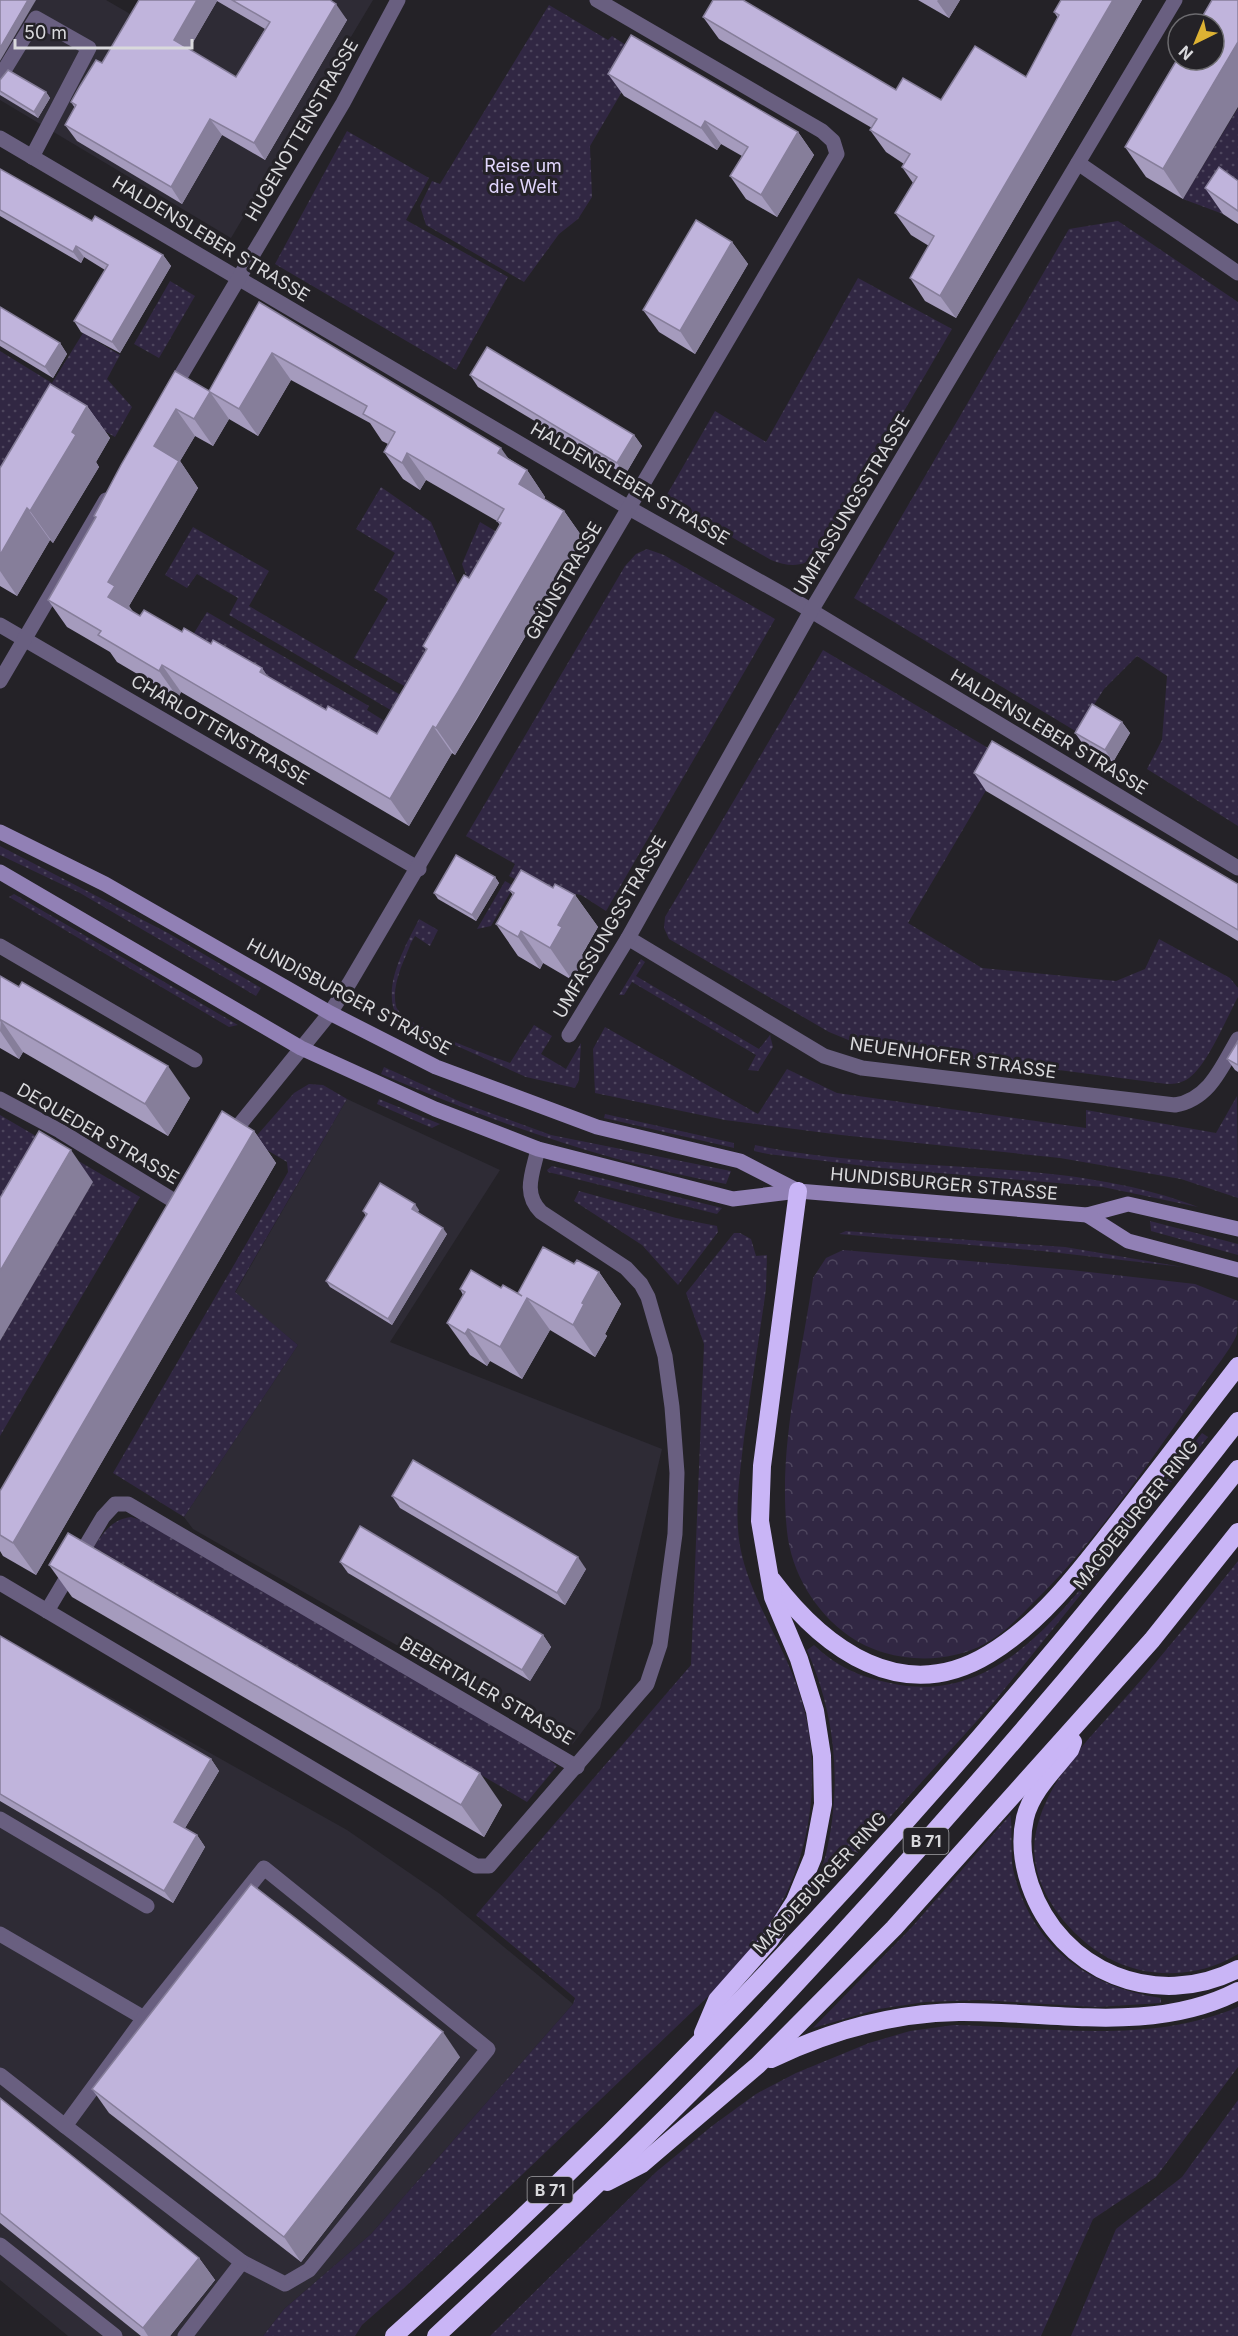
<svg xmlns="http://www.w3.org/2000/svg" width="1238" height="2336" viewBox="0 0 1238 2336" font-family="Inter,sans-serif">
<defs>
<pattern id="grass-dots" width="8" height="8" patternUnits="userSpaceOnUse" patternTransform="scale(1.5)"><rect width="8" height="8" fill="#312743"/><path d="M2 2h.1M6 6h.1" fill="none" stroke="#4e465e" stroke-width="1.8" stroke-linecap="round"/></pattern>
<pattern id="forest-crowns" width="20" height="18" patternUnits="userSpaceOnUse" patternTransform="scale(1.5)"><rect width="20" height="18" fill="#312743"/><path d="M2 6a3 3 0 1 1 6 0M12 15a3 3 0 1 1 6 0" fill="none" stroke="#4e465e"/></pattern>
</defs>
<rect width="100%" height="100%" fill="#242227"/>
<g fill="#2e2b35">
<polygon points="0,0 106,0 132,15 142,0 373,0 231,238 0,100"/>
<polygon points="347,1099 500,1170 390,1342 662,1449 600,1708 572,1745 193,1529 184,1517 298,1345 235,1293"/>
<polygon points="0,1635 347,1830 440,1894 573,2004 371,2234 284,2309 263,2336 68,2336 0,2280"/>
</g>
<g fill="url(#grass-dots)">
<polygon points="549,5 608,40 612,36 643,56 590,146 592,197 578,219 559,234 524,282 426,225 420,206 432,181 440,184"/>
<polygon points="1238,108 1238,194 1223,214 1183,199"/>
<polygon points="347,131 429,178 406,220 508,277 456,370 275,264"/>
<polygon points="1118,221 1238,302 1238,826 1147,769 1162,740 1167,676 1137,656 1104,689 1077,732 854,598 1069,229"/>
<path d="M858 278 952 329 821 553C803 567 792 568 771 560L665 498 715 411 766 442Z"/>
<polygon points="170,281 195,296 159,358 134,344"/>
<polygon points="83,333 120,355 107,379 132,407 115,437 65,409 0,515 0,351 52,383"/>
<polygon points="381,487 431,522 460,590 408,688 354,658 388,599 374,590 395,553 356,529"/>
<polygon points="480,522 507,538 469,584 462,564"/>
<polygon points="193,527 269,571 249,606 404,697 394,712 229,615 238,598 197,574 187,588 165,575"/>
<polygon points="647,549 664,555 775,619 606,911 581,895 526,885 509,876 515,864 466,836 625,566 636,554"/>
<polygon points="207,612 369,706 367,710 386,722 402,759 191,638"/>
<path d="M823 650 1005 758 908 923 982 968 1116 981 1145 969 1159 939 1230 978 1238 988V997C1226 1019 1208 1064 1189 1078 1182 1083 1175 1084 1167 1084L858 1044 829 1032 669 939 664 928 665 917Z"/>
<polygon points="0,846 168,933 261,988 256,996 80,893 0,855"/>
<polygon points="505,881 514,886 491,926 477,929"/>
<polygon points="14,894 238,1025 229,1027 9,897"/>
<path d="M419 919 438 930 430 946 415 936 411 943C404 961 391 985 396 1006 400 1025 489 1055 510 1063L534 1025 552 1036 541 1054 566 1069 581 1043 579 1080 575 1088 526 1077 399 1020C379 991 405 947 419 919Z"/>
<polygon points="641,959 645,962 636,976 759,1049 770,1035 773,1047 758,1071 748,1070 756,1055 632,982 624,995 619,995"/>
<polygon points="605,1027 758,1114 787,1069 837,1093 1086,1128 1086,1110 1216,1133 1237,1096 1238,1198 1181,1179 1060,1158 841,1135 725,1120 595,1093 593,1049"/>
<path d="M384 1067 463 1103 551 1135 731 1171 726 1184C606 1162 493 1122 381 1074Z"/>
<polygon points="309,1084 323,1085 347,1099 235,1292 298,1345 184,1517 113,1473 288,1172 287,1162 252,1141 294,1093"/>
<polygon points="379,1099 440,1124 432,1128 377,1104"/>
<polygon points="605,1114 734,1143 734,1148 604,1118"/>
<polygon points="0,1115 140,1197 0,1436 0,1341 93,1182 0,1269"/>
<path d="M755 1145C900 1176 1060 1154 1198 1207L1103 1187 881 1168 768 1154 754 1151Z"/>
<polygon points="552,1166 722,1208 717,1214 548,1172 547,1170"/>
<polygon points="579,1191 676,1218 717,1226 718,1232 678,1285 642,1245 574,1201"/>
<polygon points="1150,1221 1238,1244 1238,1255 1151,1231"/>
<polygon points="846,1231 1065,1247 1183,1267 1042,1251 839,1234"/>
<path d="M734 1233H740L751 1239 756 1256 767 1255 766 1289C759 1339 751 1388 744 1438 740 1474 734 1510 740 1546 749 1595 778 1635 795 1681 825 1758 815 1852 771 1921 757 1945 738 1964 720 1985L404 2288 362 2325 355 2336H263L284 2309 371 2234 573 2004 575 1998 476 1915 691 1665 704 1344 686 1293Z"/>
<path d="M1202 1433 1208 1437 994 1702 806 1910C806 1896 822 1871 826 1854 842 1785 836 1716 807 1650L814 1645C836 1666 860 1677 890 1683 990 1706 1056 1621 1110 1552 1142 1513 1172 1473 1202 1433Z"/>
<path d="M131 1517 142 1520 540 1752 557 1766 527 1802 94 1547C103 1532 113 1519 131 1517Z"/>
<path d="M1238 1561V1954C1199 1978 1149 1980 1108 1958 1067 1935 1025 1883 1036 1832 1048 1773 1103 1725 1141 1680 1174 1641 1206 1601 1238 1561Z"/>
<path d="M1010 1815C1013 1823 1010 1855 1013 1869 1030 1945 1087 1987 1161 1998V2003L1097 2007 980 2000 925 2002 879 2009 813 2028 911 1928Z"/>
<path d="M1238 2007V2067L1156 2177 1093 2219 1041 2336H490L656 2172 712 2126 756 2094 796 2073 869 2043 910 2031 954 2025C1049 2027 1148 2045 1238 2007Z"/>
<polygon points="1238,2100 1238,2336 1071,2336 1116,2229 1182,2177"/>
</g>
<path fill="url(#forest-crowns)" d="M843 1250 1071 1270 1195 1284 1238 1301C1238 1310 1238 1325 1237 1334 1231 1350 1207 1378 1197 1394 1146 1467 1095 1543 1030 1606 1017 1619 1003 1634 986 1643 946 1666 887 1663 849 1636 815 1612 791 1572 787 1531 778 1447 801 1361 813 1278L826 1258Z"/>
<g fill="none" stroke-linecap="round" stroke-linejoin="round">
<g stroke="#695f80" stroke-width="15">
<polyline points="0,77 36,18 89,48 32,157"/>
<polyline points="0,946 195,1060"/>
<polyline points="47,1611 103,1517 115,1504 128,1504 577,1767"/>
<polyline points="0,1819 147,1906"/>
<polyline points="0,1934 144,2018"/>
<polyline points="0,2075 65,2126 144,2018 264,1868 488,2049 309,2270 285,2284 242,2262"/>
<polyline points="65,2126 242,2262 185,2336"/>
<polyline points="0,2245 115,2336"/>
</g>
<g stroke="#695f80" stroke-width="15">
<polyline points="0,138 629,508 800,604 1238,868"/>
<polyline points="1078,163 1238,273"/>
<polyline points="171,392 343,103 398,0"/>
<polyline points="0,625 419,869"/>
<polyline points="0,681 106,500"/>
<path d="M628 938 824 1056 862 1068 1175 1105C1210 1099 1222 1066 1238 1039"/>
<polyline points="569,1035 628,938 811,611 1175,0"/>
<polyline points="0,1099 60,1131 176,1202"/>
<polyline points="228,1139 330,1013 350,982 837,154 833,141 822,131 597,0"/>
<path d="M0 1583 476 1866H489L647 1684 660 1645 675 1534 677 1473 672 1407 665 1356 648 1297 641 1284 626 1268 541 1212C522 1193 533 1172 538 1149"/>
</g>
<g stroke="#9180b5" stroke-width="15">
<polyline points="0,832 105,884 330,1013 436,1067 597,1127 740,1161 798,1191"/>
<polyline points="0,872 301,1048 435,1109 538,1149 733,1199 798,1191 1087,1215 1128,1204 1238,1229"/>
<polyline points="1087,1215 1128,1241 1238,1270"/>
</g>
<g stroke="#c9b5f6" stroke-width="18">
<path d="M772 1580C824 1649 902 1707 989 1654 1044 1621 1085 1564 1124 1514 1162 1465 1200 1415 1238 1366"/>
<path d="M1073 1742 1070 1750C1054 1770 1031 1792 1025 1818 1020 1840 1023 1864 1030 1885 1060 1972 1156 2011 1238 1969"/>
<polyline points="703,2033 717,2000 770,1940 795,1901 813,1857 823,1804 822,1756 815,1711 799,1659 773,1597 760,1521 762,1466 798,1191"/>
<path d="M771 2059C830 2031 894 2013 959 2012 1051 2011 1153 2035 1238 1991"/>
<polyline points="607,2182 642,2164 758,2065 894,1928 1152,1640 1238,1532"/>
<path d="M394 2336C617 2135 827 1918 1021 1689 1096 1602 1167 1511 1238 1421"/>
<path d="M436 2336C556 2224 677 2111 789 1991 946 1823 1096 1649 1238 1469"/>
</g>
</g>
<g fill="#a59bbd" fill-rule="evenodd">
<path d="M139 0H330L347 20 265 160 222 135 182 204 77 141 65 125 75 108 71 102 102 63ZM217 1 265 29 236 77 189 49Z"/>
<polygon points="918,0 960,0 949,18"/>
<polygon points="1061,0 1142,0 956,318 925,301 910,278 929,246 911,235 895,213 913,183 902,167 904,164 886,152 870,130 872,128 719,39 703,17 896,90 941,100 1026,77 1058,18 1054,12"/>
<polygon points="1212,0 1183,199 1146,177 1125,147"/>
<polygon points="608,74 798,132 814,155 777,217 746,199 730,176 742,156 721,144 717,150 624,96"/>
<polygon points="0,80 46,92 50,98 38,118 0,95"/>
<polygon points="0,169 92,221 163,255 171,266 120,353 81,332 74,321 105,270 84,257 81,263 0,216"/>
<polygon points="1238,181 1238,224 1223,214 1205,188"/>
<polygon points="732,242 748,264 695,354 659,332 643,310"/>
<path d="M259 302 527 470 545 497 544 499 564 511 583 538 477 719 455 755 452 753 409 826 181 692 178 698 117 662 110 652 67 627 48 600 96 518 94 516 175 371 209 391ZM291 380 370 423 382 441 388 444 384 452 403 479 420 490 426 480 497 521 500 525 469 578 423 646 426 650 377 734 326 710 267 676 262 668 211 644 140 616 133 612 129 606 198 488 180 461 195 436 213 446 229 419 258 436Z"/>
<polygon points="0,307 60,343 67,354 53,378 0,346"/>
<polygon points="470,375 634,435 642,446 625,475 478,387"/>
<polygon points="87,406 110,438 96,462 99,467 53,543 50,540 17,596 0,586 0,468"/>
<polygon points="1122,722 1130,733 1113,762 1083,744 1075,733"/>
<polygon points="974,773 1238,884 1238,941 986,791"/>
<polygon points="495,877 499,883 476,921 438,899 434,893"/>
<polygon points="553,888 575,895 598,927 582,955 585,959 572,980 543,963 540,969 518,956 496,924 513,895 509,890"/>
<polygon points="0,976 190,1098 168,1136 23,1052 19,1059 0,1048"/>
<polygon points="1238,1041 1238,1072 1235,1070 1227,1059"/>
<polygon points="254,1131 276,1163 36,1575 3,1556 0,1551 0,1491"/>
<polygon points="419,1210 418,1212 447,1234 392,1325 330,1287 326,1281 366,1216 363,1211"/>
<polygon points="574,1264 599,1272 621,1304 605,1334 607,1336 595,1357 550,1330 522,1379 490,1361 487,1366 470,1355 447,1323 463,1295 460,1289 501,1288 518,1293"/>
<polygon points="392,1496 586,1569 565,1605 400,1508"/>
<polygon points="340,1562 543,1635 551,1647 530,1681 348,1573"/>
<polygon points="49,1565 502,1805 484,1837 72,1597"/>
<polygon points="0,1636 211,1759 219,1771 185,1828 197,1835 205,1847 173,1903 0,1801"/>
<polygon points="460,2057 301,2262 109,2113 92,2089"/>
<polygon points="0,2098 199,2258 215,2280 170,2336 141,2336 0,2223"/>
</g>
<g fill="#867e9a">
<polygon points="28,0 36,0 0,61 0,48"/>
<polygon points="197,0 217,0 217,1 185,56 174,40"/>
<polygon points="938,0 960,0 949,18 937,1"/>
<polygon points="1113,0 1142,0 956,318 940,296"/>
<polygon points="336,4 347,20 265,160 254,143"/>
<polygon points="1238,42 1238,107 1183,199 1163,169"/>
<polygon points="46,92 50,98 38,118 34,112"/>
<polygon points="210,119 222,135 182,204 171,187"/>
<polygon points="705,121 721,144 717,150 701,128"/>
<polygon points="798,132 814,155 777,217 761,195"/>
<polygon points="732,242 748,264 695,354 680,331"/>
<polygon points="76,246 84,257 81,263 73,252"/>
<polygon points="163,255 171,266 120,353 112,342"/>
<polygon points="60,343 67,354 53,378 45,367"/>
<polygon points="272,353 291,380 258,436 239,409"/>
<polygon points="210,392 229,419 213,446 194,419"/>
<polygon points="87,406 110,438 96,462 99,467 53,543 30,511 72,432"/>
<polygon points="176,409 195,436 180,461 198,488 129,606 134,613 108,597 108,582 154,446"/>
<polygon points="634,435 642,446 625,475 617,463"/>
<polygon points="501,448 520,475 498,453"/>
<polygon points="407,453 426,480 420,490 402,463"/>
<polygon points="527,470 545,497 538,511 519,484"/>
<polygon points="27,508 50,540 17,596 0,571 0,555"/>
<polygon points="564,511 583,538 455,755 436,728"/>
<polygon points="162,665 181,692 178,698 159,671"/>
<polygon points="262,668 280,695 260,672"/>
<polygon points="1122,722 1130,733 1113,762 1105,750"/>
<polygon points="433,726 452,753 409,826 390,799"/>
<polygon points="495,877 499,883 476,921 472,915"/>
<polygon points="575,895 598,927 582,955 585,959 572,980 550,948 558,925"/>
<polygon points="521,931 543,963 540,969 518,937"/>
<polygon points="1,1020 23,1052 19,1059 0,1031"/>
<polygon points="168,1066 190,1098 168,1136 145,1104"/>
<polygon points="254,1131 276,1163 36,1575 13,1543"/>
<polygon points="71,1150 93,1182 0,1341 0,1271"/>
<polygon points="415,1204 419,1210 416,1215 412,1209"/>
<polygon points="443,1228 447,1234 392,1325 388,1319"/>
<polygon points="599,1272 621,1304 605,1334 607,1336 595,1357 573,1325 582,1303"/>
<polygon points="527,1298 550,1330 522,1379 500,1347"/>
<polygon points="468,1329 490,1361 487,1366 465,1334"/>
<polygon points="578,1557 586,1569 565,1605 557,1593"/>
<polygon points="543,1635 551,1647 530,1681 522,1670"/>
<polygon points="211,1759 219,1771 182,1833 174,1822"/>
<polygon points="480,1773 502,1805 484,1837 461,1805"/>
<polygon points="197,1835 205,1847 173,1903 164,1891"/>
<polygon points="443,2032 460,2057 301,2262 284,2237"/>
<polygon points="199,2258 215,2280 170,2336 148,2336 143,2328"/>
</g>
<g fill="#c0b4dc" stroke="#867e9a" stroke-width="1.5" fill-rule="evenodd">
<polygon points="0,0 28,0 0,48"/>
<polygon points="139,0 197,0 174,40 236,77 270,22 232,0 330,0 336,4 254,143 210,119 171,187 65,125 76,105 71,102 80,86 96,60 102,63"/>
<polygon points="713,0 743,0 896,90 903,78 941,100 975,46 1026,77 1059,15 1054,12 1061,0 1113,0 940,296 910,278 934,236 895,213 917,177 902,167 910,154 870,130 877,119 703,17"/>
<polygon points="1212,0 1238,0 1238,42 1163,169 1125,147 1178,58 1178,60 1214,60 1214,24 1198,24"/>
<polygon points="631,35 798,132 761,195 730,176 748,147 705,121 701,128 608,74"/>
<polygon points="8,70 46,92 34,112 0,91 0,80"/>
<polygon points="1219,167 1238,181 1238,211 1205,188"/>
<polygon points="0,169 92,221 95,216 163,255 112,342 74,321 108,265 76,246 73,252 0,210"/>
<polygon points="696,220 732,242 680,331 643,310"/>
<path d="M259 302 501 448 498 453 527 470 519 484 564 511 458 692 436 728 433 726 390 799 162 665 159 671 98 635 101 631 48 600 96 517 94 516 121 465 175 371 209 391ZM272 353 367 406 363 414 395 432 384 452 402 463 407 453 504 509 497 521 501 523 469 578 464 575 423 646 427 649 377 734 328 706 326 710 260 672 262 668 213 640 211 644 184 628 182 632 144 610 140 616 108 597 115 586 108 582 179 461 154 446 176 409 194 419 210 392 239 409Z"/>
<polygon points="0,307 60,343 45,367 0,340"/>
<polygon points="487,347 634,435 617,463 470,375"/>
<polygon points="50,384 87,406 72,432 76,435 30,511 27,508 0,555 0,468"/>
<polygon points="1092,704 1122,722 1105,750 1075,733"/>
<polygon points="992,741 1238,884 1238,930 974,773"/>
<polygon points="456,855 495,877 472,915 434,893"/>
<polygon points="521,870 553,888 555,884 575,895 558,925 562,927 550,948 521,931 518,937 496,924 514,893 509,890"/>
<polygon points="0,976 19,987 22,982 168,1066 145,1104 1,1020 0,1021"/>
<polygon points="1238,1041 1238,1065 1227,1059"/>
<polygon points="222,1111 254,1131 13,1543 0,1535 0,1491"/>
<polygon points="39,1131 71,1150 0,1271 0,1198"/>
<polygon points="380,1183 415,1204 412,1209 443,1228 388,1319 326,1281 367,1214 363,1211"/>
<polygon points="543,1247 574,1264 577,1260 599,1272 582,1303 584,1304 573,1325 527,1298 500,1347 468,1329 465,1334 447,1323 465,1292 460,1289 471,1270 501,1288 503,1285 522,1296 518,1293"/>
<polygon points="413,1460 578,1557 557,1593 392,1496"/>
<polygon points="360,1526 543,1635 522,1670 340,1562"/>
<polygon points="68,1533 480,1773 461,1805 49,1565"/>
<polygon points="0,1636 211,1759 174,1822 197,1835 164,1891 0,1794"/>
<polygon points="251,1884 443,2032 284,2237 92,2089"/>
<polygon points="0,2098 199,2258 143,2328 0,2213"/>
</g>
<g text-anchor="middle" stroke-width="6" stroke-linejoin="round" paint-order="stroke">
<g fill="#242227" stroke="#a3a2a6" stroke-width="1.5">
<rect x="903.5" y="1828" width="45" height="26" rx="4.5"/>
<rect x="527.5" y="2177" width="45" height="26" rx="4.5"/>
</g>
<g font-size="16" font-weight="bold" fill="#d9d9dc">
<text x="926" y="1847">B 71</text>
<text x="550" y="2196">B 71</text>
</g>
<g font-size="18" fill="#d9d9dc" stroke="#242227">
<text transform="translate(302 130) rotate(-60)" y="6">HUGENOTTENSTRASSE</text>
<text transform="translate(211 239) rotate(31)" y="6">HALDENSLEBER STRASSE</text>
<text transform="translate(630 484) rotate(30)" y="6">HALDENSLEBER STRASSE</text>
<text transform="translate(852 505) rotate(-59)" y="6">UMFASSUNGSSTRASSE</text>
<text transform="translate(564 581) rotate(-60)" y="6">GRÜNSTRASSE</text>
<text transform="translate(220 730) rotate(30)" y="6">CHARLOTTENSTRASSE</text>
<text transform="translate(1049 732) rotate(31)" y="6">HALDENSLEBER STRASSE</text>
<text transform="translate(610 927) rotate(-60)" y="6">UMFASSUNGSSTRASSE</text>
<text transform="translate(349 997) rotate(28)" y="6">HUNDISBURGER STRASSE</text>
<text transform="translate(953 1058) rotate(8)" y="6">NEUENHOFER STRASSE</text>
<text transform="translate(98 1134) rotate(30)" y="6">DEQUEDER STRASSE</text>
<text transform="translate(944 1184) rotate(5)" y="6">HUNDISBURGER STRASSE</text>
<text transform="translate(1136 1515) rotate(-51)" y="6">MAGDEBURGER RING</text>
<text transform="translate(487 1691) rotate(30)" y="6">BEBERTALER STRASSE</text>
<text transform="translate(820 1883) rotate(-47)" y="6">MAGDEBURGER RING</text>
</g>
<g font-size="18" fill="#e1d6fc" stroke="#242227">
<text x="523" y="172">Reise um<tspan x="523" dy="21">die Welt</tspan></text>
</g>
</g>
<g transform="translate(1196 42) rotate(223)"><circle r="28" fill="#242227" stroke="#6c6b6f" stroke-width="1.5"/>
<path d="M0-4.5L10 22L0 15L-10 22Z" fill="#ddb233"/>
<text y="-9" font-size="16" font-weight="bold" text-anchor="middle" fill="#d9d9dc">N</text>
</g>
<path d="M15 39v9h177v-9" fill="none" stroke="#d9d9dc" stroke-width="3"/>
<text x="24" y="39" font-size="18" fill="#d9d9dc" stroke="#242227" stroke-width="4.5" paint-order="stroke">50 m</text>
</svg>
